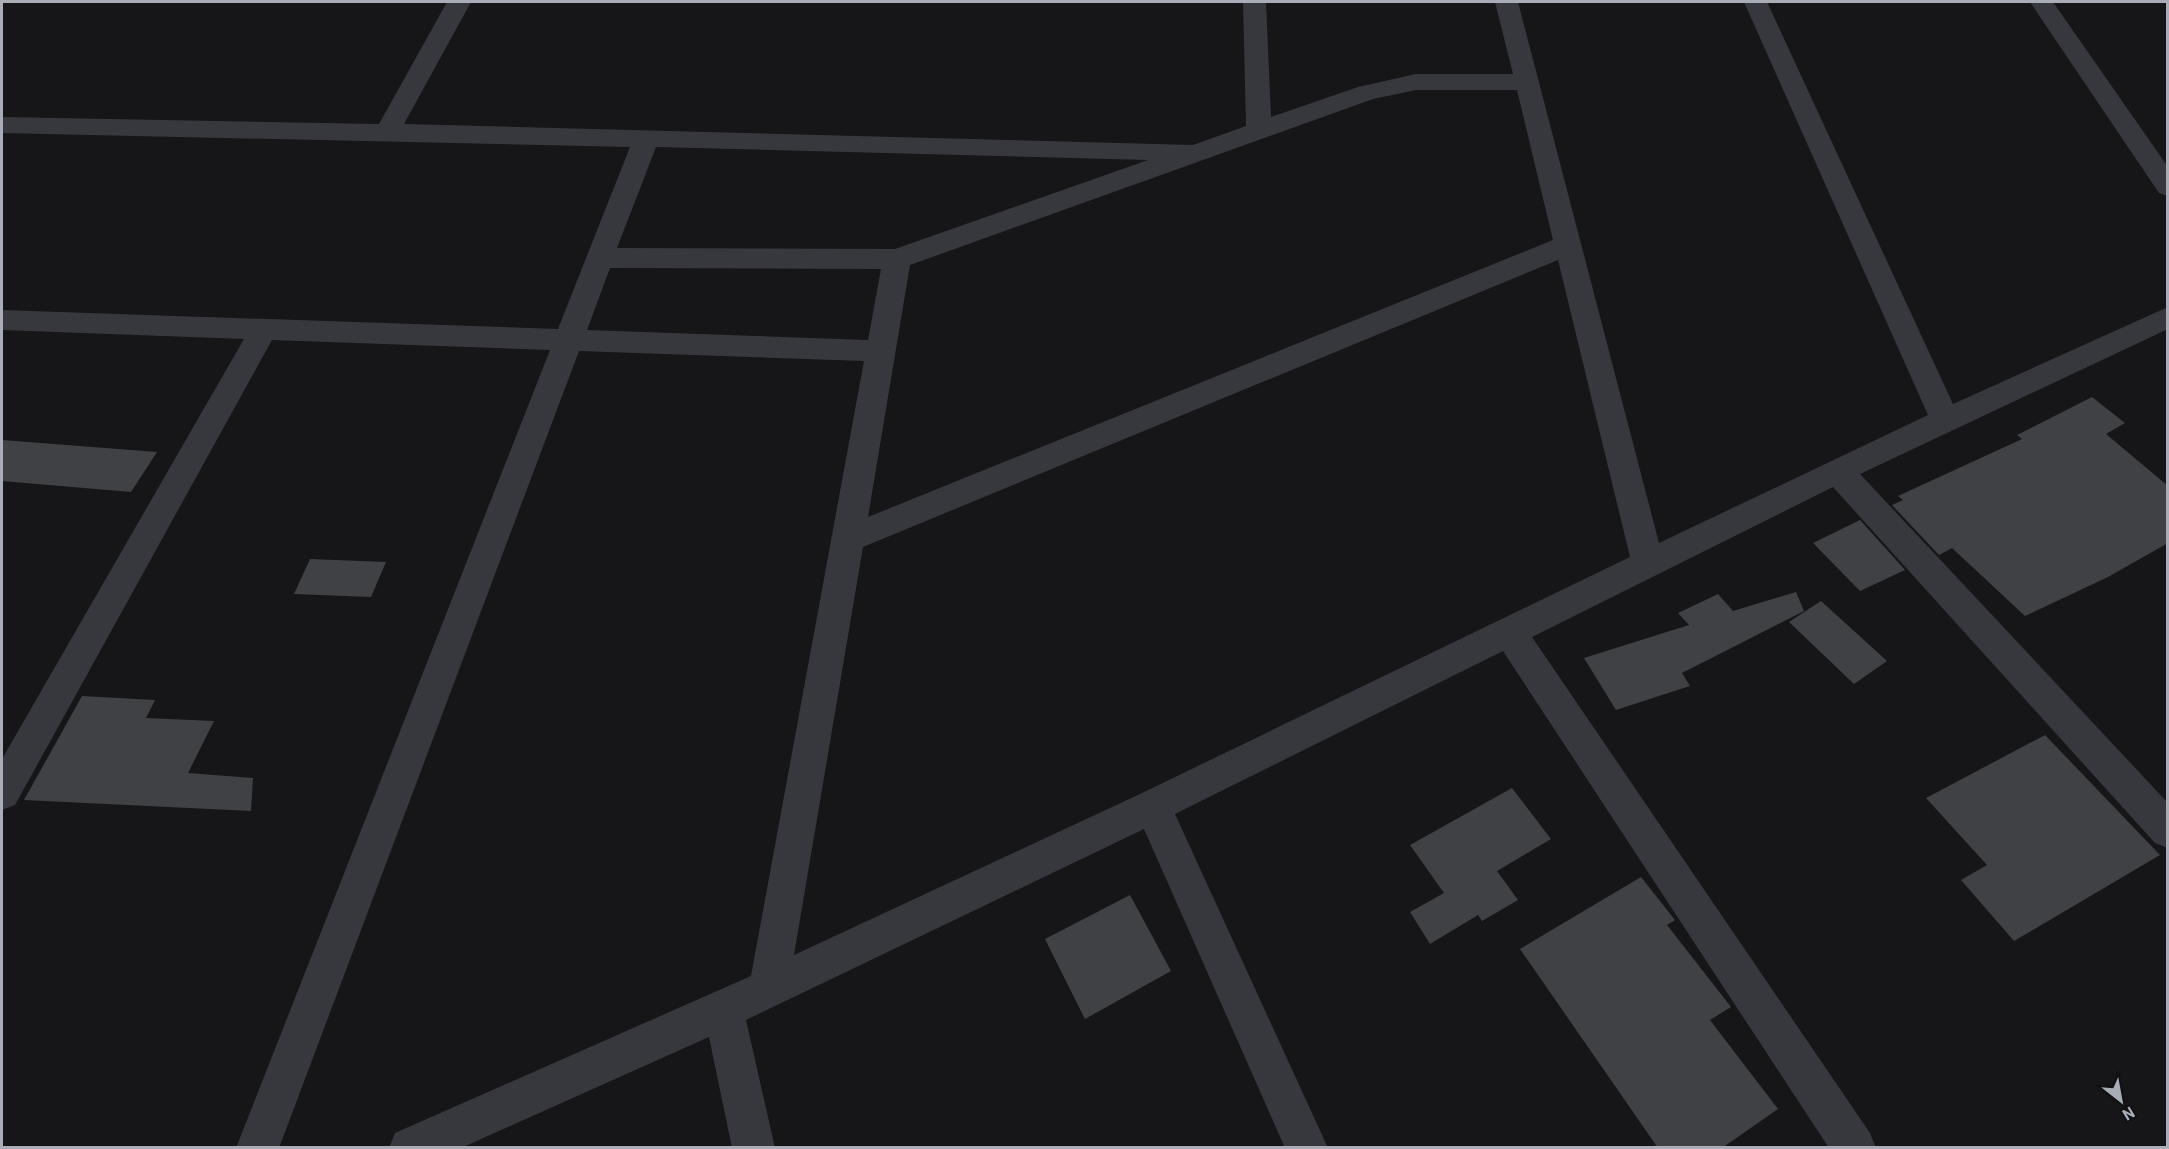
<svg xmlns="http://www.w3.org/2000/svg" width="2169" height="1149" viewBox="0 0 2169 1149" font-family="Barlow,sans-serif">
<rect width="100%" height="100%" fill="#161618"/>
<g fill="#404145">
<polygon points="2092,397 2125,423 2106,434 2168,486 2168,543 2108,577 2025,616 1952,548 1939,555 1892,505 1903,500 1898,496 2022,439 2017,435"/>
<polygon points="2,440 157,452 131,492 2,481"/>
<polygon points="1860,520 1905,570 1860,591 1813,543"/>
<polygon points="310,559 386,562 371,597 294,594"/>
<polygon points="1796,592 1804,611 1682,673 1690,686 1616,710 1584,658 1689,625 1678,613 1718,594 1733,611"/>
<polygon points="1821,601 1887,661 1854,684 1789,622"/>
<polygon points="82,696 155,700 146,718 214,721 188,773 253,778 251,811 24,800"/>
<polygon points="2045,735 2160,855 2014,941 1961,880 1987,865 1926,798"/>
<polygon points="1512,788 1551,839 1497,871 1518,900 1482,921 1478,915 1430,944 1410,912 1444,893 1410,845"/>
<polygon points="1641,877 1675,920 1667,925 1731,1007 1710,1020 1778,1109 1722,1148 1658,1148 1520,949"/>
<polygon points="1130,895 1171,971 1085,1019 1045,939"/>
</g>
<g fill="none" stroke-linecap="round" stroke-linejoin="round">
<g fill="#37383d" fill-rule="evenodd">
<path d="M447 2H471L404 124 1193 145 1246 126 1243 2H1266L1271 117 1358 87 1416 74H1513L1495 2H1518L1659 543 1928 415 1744 2H1767L1953 404 2168 307V329L1860 474 2168 803V848L2155 843 1833 487 1532 637 1870 1133 1876 1148H1829L1503 651 1175 814 1328 1148H1285L1144 829 746 1020 775 1148H732L709 1037 461 1148H389L395 1133 751 976 864 361 579 351 279 1148H236L550 350 272 340 15 805 2 810V759L244 339 2 330V310L558 329 630 147 2 133V117L379 124ZM1416 90H1517L1553 240 868 517 910 265 1373 99ZM656 147 1148 160 895 249 617 248ZM1558 260 1630 557 1140 794 794 955 863 547ZM610 268 881 269 868 340 587 330Z"/>
<polygon points="2030,2 2053,2 2168,167 2168,196 2159,193"/>
</g>
</g>
<rect width="2169" height="1149" fill="none" stroke="#a8adb8" stroke-width="6"/>
<g transform="translate(2121 1101) rotate(149)" stroke="#111113" stroke-width="4.5" paint-order="stroke">
<path d="M0-4.5L10 22L0 15L-10 22Z" fill="#a8adb8"/>
<text y="-9" font-size="16" font-weight="bold" text-anchor="middle" fill="#a8adb8">N</text>
</g>
</svg>
